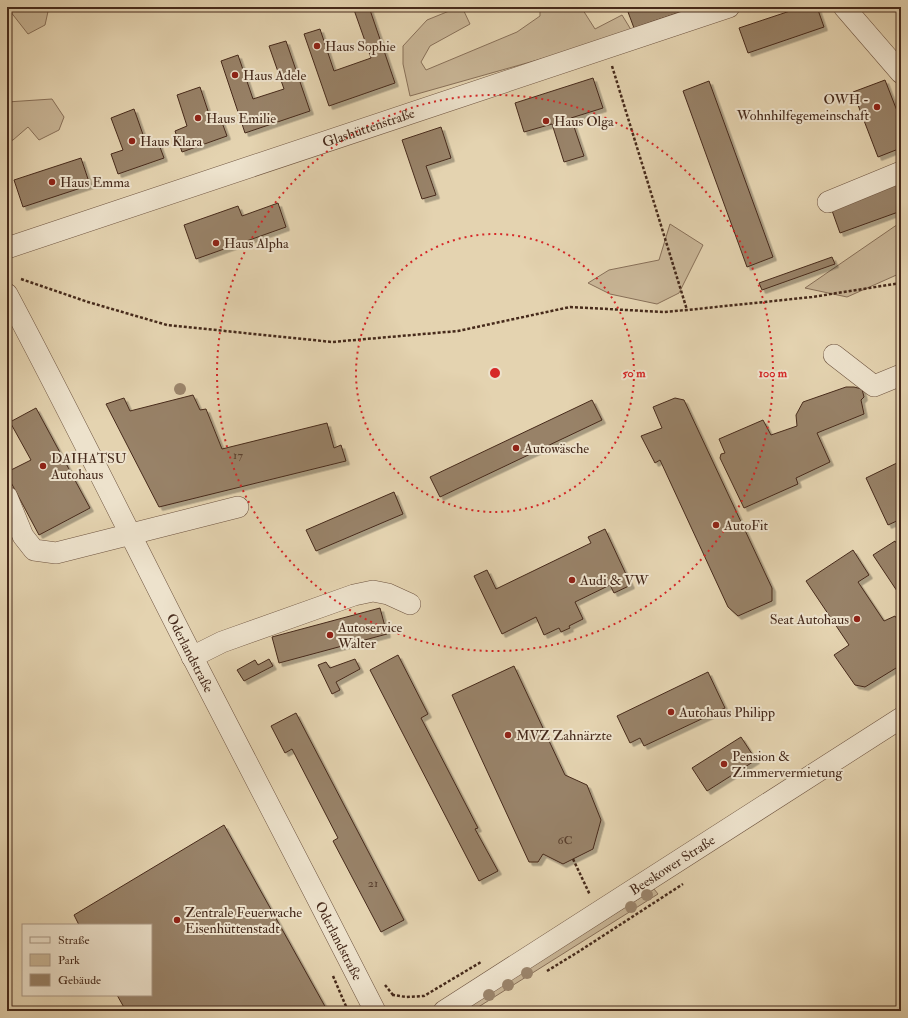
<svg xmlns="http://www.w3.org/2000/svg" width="908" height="1018" viewBox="0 0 908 1018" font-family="'IM FELL Double Pica',serif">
<defs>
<filter id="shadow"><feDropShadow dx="3.5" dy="3.5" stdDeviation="0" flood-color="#0004"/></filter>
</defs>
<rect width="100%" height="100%" fill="#e4d3b0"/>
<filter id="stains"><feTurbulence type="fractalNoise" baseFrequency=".005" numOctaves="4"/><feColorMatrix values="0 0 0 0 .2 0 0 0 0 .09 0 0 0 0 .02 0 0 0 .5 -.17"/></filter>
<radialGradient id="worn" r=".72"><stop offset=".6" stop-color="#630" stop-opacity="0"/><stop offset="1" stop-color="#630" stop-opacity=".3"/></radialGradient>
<g fill="#c9b697" stroke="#887059">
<polygon points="7,7 49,7 45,25 28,34 10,11 7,12"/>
<polygon points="459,7 462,7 470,24 430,46 421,62 426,70 517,32 540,16 540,7 581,7 595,29 622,15 633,33 410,96 403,64 403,46 427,20"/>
<polygon points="52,99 64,117 59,130 39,140 28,127 13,140 7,142 7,102"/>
<polygon points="901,222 901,273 847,297 805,288"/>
<polygon points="670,224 703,245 679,293 657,304 610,294 588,283 609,270 659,260"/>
<polygon points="654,889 658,894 472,1011 460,1011"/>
</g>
<g fill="#988268" stroke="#462a1b" filter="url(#shadow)">
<polygon points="353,7 369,7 395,83 329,106 304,34 320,29 334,71 371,58"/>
<polygon points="642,7 695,7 634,28 628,12"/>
<polygon points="802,7 817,7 824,27 748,53 739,28"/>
<polygon points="286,41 310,111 245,133 221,61 238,55 253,99 284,89 269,46"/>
<polygon points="593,78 603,108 571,118 584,156 564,162 552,124 524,132 515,103"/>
<polygon points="885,80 901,121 901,148 878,157 853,92"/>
<polygon points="709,81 773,257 747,267 683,91"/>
<polygon points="200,87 211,120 220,117 227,136 182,152 175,131 187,126 177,95"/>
<polygon points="134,109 146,143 157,139 164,158 118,174 111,154 123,150 111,118"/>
<polygon points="441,127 451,158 426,166 436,195 422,199 402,140"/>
<polygon points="81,158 90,185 23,207 14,180"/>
<polygon points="901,179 901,211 840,233 830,205"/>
<polygon points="278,203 286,227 196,259 184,225 238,206 242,216"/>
<polygon points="832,257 835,264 762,290 759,283"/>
<polygon points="846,387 854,387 862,389 864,397 861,400 864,414 817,433 830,462 796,478 798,484 744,508 720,458 721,454 725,453 719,439 763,420 771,435 797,426 796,415 803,402"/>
<polygon points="193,395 200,410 206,409 222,449 327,423 334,448 341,445 346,461 159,507 106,404 124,398 130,411"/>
<polygon points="675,398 684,400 772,588 772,601 738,616 728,607 660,460 655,463 641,436 662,428 653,407"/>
<polygon points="592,400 602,420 440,497 430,477"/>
<polygon points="36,408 90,508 39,535 7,475 7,472 31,460 10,422"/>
<polygon points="901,461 901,519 888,525 866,478"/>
<polygon points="394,492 403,514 316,551 306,530"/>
<polygon points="605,529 631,585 614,593 610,585 575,602 583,619 569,626 570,628 561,632 559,628 544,635 536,617 502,634 474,576 487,570 496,589 591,543 588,537"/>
<polygon points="895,541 901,551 901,597 873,555"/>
<polygon points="853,550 869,575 858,582 884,621 895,616 901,625 901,665 865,687 855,685 834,655 849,645 806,581"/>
<polygon points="380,608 387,634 279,663 272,637"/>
<polygon points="398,655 428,714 421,718 478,828 475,829 498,871 479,881 370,670"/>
<polygon points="269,659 273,666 244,681 237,670 255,660 258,665"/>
<polygon points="355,659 360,669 336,682 340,690 332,694 318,665 326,662 330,668"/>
<polygon points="514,666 565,775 587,785 601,820 593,849 563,864 543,854 538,862 529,862 452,695"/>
<polygon points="708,672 725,708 644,746 640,738 630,743 617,716"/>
<polygon points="296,713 404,920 381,932 333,841 338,838 292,749 285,753 271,726"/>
<polygon points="741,737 756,760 707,791 692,768"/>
<polygon points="224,825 327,1010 326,1011 126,1011 117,995 151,995 151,925 79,925 74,915"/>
</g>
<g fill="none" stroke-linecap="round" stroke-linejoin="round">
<defs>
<g id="minor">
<polyline points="844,7 901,73"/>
<polyline points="828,202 901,172"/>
<path id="s1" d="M7 248 729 7"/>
<path id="s2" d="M7 294C71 414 131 537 193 658 254 776 315 893 375 1011"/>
<polyline points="834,355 874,386 901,375"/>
<polyline points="7,497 23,536 34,550 56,553 238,507"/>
<polyline points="192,657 222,642 354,595 373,591 388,594 410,604"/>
<path id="s3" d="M444 1011 901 718"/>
</g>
</defs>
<use href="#minor" stroke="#6e5440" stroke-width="22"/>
<g stroke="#462a1b" stroke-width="2.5" stroke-dasharray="3 2" stroke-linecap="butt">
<polyline points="612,66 687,310"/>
<polyline points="21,279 88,302 167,325 332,342 458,331 570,307 664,312 687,310 812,297 901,283"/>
<polyline points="573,859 590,895"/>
<polyline points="547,971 578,952 683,884"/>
<polyline points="333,976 348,1011"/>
<polyline points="385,985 393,995"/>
<polyline points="392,995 393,995 406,997 424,996 481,962"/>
</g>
<use href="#minor" stroke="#ede2cc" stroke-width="21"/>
</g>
<g fill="#9b856c">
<circle cx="180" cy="389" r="6"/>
<circle cx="647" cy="895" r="6"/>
<circle cx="631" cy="907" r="6"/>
<circle cx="527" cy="973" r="6"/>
<circle cx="508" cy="985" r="6"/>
<circle cx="489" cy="995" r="6"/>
</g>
<g fill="none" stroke="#d62828" stroke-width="2" stroke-dasharray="2 4">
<circle cx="495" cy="373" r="139"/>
<circle cx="495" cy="373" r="278"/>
</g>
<g fill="#8f2418" stroke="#ede2cc" stroke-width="1.5">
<circle cx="317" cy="46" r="4"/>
<circle cx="235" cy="75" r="4"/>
<circle cx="877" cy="107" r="4"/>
<circle cx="198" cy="118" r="4"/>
<circle cx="546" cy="121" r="4"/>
<circle cx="132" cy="141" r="4"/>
<circle cx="52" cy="182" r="4"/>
<circle cx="216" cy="243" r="4"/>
<circle cx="516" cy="448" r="4"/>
<circle cx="43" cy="466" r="4"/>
<circle cx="716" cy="525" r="4"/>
<circle cx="572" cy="580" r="4"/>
<circle cx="857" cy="619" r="4"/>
<circle cx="330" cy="635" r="4"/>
<circle cx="671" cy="712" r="4"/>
<circle cx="508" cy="735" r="4"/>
<circle cx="724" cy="764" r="4"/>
<circle cx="177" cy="920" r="4"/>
</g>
<g text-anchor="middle" stroke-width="4" stroke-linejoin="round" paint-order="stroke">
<g font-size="12" fill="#5a402e">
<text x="238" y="459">17</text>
<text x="565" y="844">6C</text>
<text x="373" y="887">21</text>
</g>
<g font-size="14" fill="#462a1b" stroke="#ede2cc" text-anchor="start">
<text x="325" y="51">Haus Sophie</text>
<text x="243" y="80">Haus Adele</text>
<text x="869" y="104" text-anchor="end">OWH -<tspan x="869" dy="16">Wohnhilfegemeinschaft</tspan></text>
<text x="206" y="123">Haus Emilie</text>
<text x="554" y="126">Haus Olga</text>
<text x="140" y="146">Haus Klara</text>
<text x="60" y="187">Haus Emma</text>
<text x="224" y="248">Haus Alpha</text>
<text x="524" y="453">Autowäsche</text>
<text x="51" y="463">DAIHATSU<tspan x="51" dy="16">Autohaus</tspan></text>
<text x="724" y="530">AutoFit</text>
<text x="580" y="585">Audi &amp; VW</text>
<text x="849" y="624" text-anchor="end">Seat Autohaus</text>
<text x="338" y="632">Autoservice<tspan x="338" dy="16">Walter</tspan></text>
<text x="679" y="717">Autohaus Philipp</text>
<text x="516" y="740">MVZ Zahnärzte</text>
<text x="732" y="761">Pension &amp;<tspan x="732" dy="16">Zimmervermietung</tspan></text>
<text x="185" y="917">Zentrale Feuerwache<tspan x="185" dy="16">Eisenhüttenstadt</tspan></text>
</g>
<g font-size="14" fill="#462a1b" stroke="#ede2cc">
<text dy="5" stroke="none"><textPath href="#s1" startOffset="381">Glashüttenstraße</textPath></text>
<text dy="5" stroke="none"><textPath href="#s2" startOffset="403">Oderlandstraße</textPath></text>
<text dy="5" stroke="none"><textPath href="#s3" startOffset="271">Beeskower Straße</textPath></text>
<text dy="5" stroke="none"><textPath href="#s2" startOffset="727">Oderlandstraße</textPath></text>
</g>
</g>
<circle cx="495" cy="373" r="6" fill="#d62828" stroke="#ede2cc" stroke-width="2"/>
<g font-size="12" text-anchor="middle" font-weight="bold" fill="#d62828" stroke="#ede2cc" stroke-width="4" stroke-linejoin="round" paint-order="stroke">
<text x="634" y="377">50 m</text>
<text x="773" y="377">100 m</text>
</g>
<rect width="908" height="1018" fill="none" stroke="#e4d3b0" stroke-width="24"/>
<rect x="8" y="8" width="892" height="1002" fill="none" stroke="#462a1b" stroke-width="2"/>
<rect x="12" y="12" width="884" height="994" fill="none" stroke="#462a1b"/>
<rect x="22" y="924" width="130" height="72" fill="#ede2cc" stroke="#aa9885"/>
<rect x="30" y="937" width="20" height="6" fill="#ede2cc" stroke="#aa9885"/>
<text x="58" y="944" font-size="12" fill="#462a1b">Straße</text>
<rect x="30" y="954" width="20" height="12" fill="#c9b697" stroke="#aa9885"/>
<text x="58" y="964" font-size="12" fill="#462a1b">Park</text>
<rect x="30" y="974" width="20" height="12" fill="#988268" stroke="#aa9885"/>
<text x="58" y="984" font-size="12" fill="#462a1b">Gebäude</text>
<rect width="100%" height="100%" filter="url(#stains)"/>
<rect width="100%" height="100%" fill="url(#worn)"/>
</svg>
